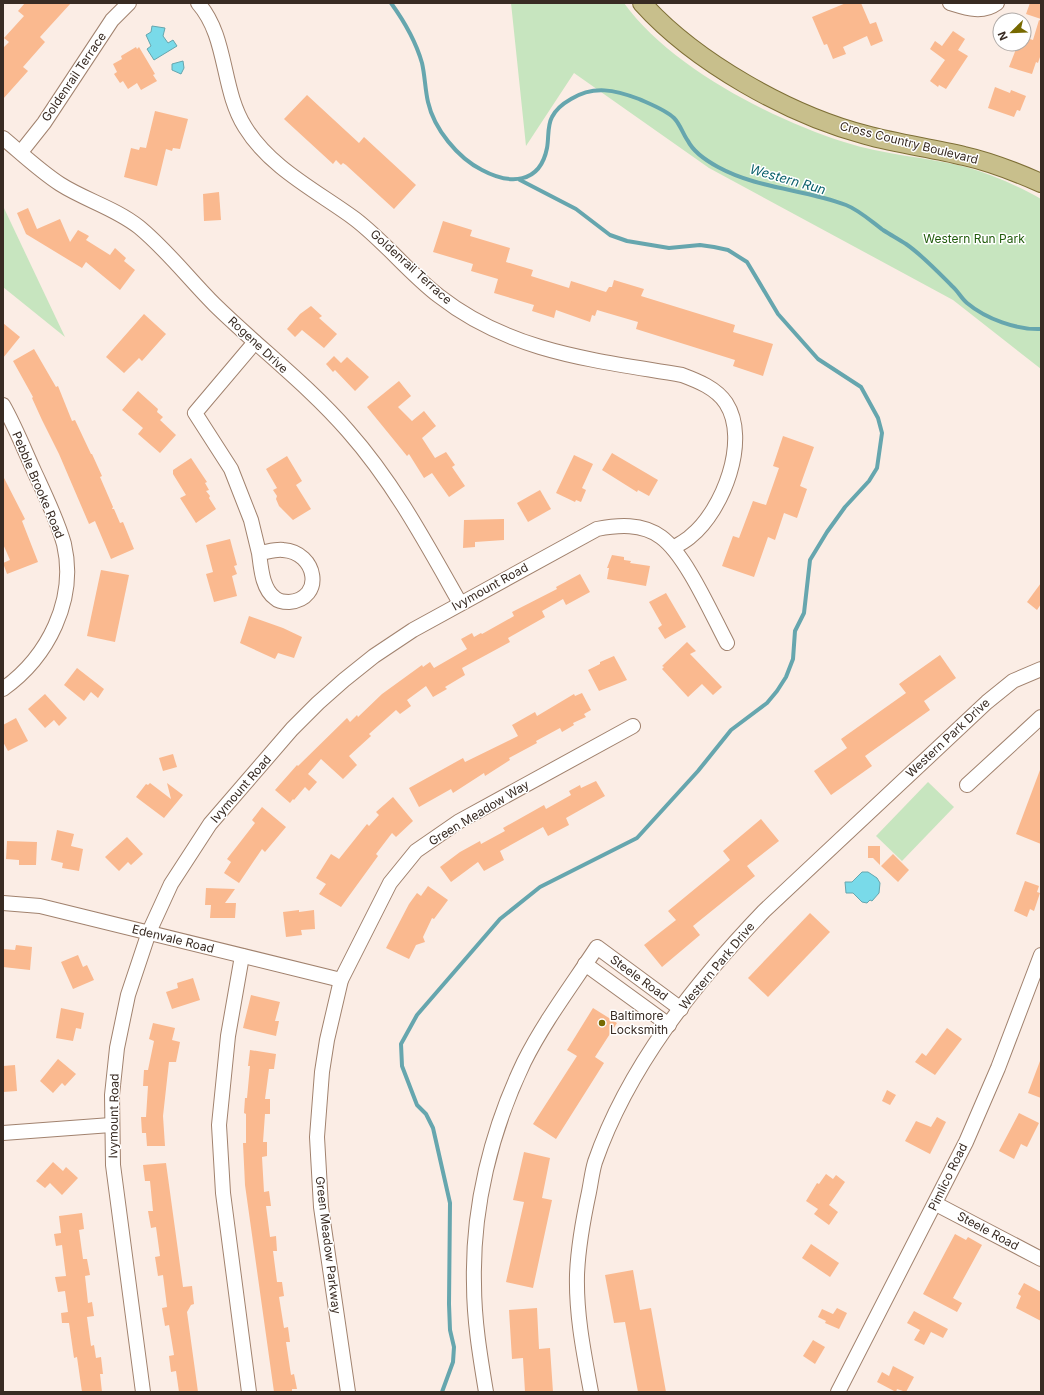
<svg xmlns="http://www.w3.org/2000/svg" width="1044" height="1395" viewBox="0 0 1044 1395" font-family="Inter,sans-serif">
<rect width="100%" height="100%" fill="#fbede5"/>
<g fill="#c7e5bf">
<path d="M511 3H624C669 66 771 119 844 142 884 155 926 157 966 167 991 174 1018 186 1041 199V369L953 300 709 168 574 73 526 146Z"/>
<polygon points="3,206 65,337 3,287"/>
<polygon points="928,782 954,807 902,861 876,836"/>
</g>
<g fill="#79dae9" stroke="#66a6ae">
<polygon points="152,26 165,28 163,36 168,43 173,40 177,46 154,60 147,49 151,46 146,35 151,32"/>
<polygon points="183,61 184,68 181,74 172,70 172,64"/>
<polygon points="862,872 868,872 877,878 880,883 879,893 872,901 870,900 867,903 862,902 853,893 846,893 845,882 852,882"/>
</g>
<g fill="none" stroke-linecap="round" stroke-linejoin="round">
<g stroke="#66a6ae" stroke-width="4">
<path d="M391 3C404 21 416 42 422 63 425 76 425 89 428 102 434 129 458 158 482 170 510 185 540 184 547 148 549 138 547 126 552 117 556 109 564 103 571 99 594 85 615 90 639 99 650 104 666 110 674 118 680 124 683 134 688 141 694 153 707 161 718 167 758 189 804 189 846 205 859 210 871 221 883 230 891 235 898 239 906 244 922 255 938 272 952 286 958 291 961 298 967 303 986 319 1017 330 1041 329"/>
<polyline points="442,1392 453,1362 454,1347 450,1330 449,1304 450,1203 433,1128 426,1114 417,1105 402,1066 401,1044 417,1015 500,919 540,887 637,838 698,771 731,730 767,703 777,691 786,677 793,659 795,631 804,613 810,560 827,532 845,507 869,481 877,468 882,433 878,418 861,387 818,359 778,314 747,262 728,250 714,247 700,245 669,248 627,241 610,235 576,209 520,180"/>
</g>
</g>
<g fill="#fab98f">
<polygon points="25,3 71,3 40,37 45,42 23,67 28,71 3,99 3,48 9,42 4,38 24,16 18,11"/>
<polygon points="846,3 861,3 870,24 876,22 883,41 871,46 867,36 843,47 846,54 833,59 827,44 824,45 812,17"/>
<polygon points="1030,3 1041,3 1041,19 1026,14"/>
<polygon points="1039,20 1041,21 1041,54 1038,63 1036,62 1032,74 1009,67 1018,44 1024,44 1024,37 1033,40"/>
<polygon points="953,31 965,39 958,50 968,56 946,89 939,85 938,87 930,81 945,60 930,49 935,41 942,46"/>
<polygon points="136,47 137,49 139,47 155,74 153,75 157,81 141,90 137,83 128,89 123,81 120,83 114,74 117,72 113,64 122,59 121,56"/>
<polygon points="995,87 1010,93 1011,90 1026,96 1020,111 1017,110 1014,117 988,108"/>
<polygon points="307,95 359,143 364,137 416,185 394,209 346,165 343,163 341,165 336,160 333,164 284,119"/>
<polygon points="155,111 188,119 180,149 173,148 172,151 166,149 157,186 124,177 131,148 139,150 140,147 146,148"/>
<polygon points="219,192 221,220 204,221 203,194"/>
<polygon points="28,208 37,229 60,219 70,242 78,230 89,236 86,240 110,255 115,248 126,258 124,261 135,270 120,290 86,262 82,268 26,234 17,213"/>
<polygon points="443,221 472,230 470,236 510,248 506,262 533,270 531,276 569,288 571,281 606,292 609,287 612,287 614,280 644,289 641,296 735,325 733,332 773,344 763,376 733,366 735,360 636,329 638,322 597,310 595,316 592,315 590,322 556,310 554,318 532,311 534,305 494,293 498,279 471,271 473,264 433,252"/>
<polygon points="311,306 322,316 319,318 337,334 324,348 302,330 295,337 287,329 300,314"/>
<polygon points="144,314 166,334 142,361 139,358 124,373 106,357"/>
<polygon points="3,323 20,337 3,358"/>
<polygon points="34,349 56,387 58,386 72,421 75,420 91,454 92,454 102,476 100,477 113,507 112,509 114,509 120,523 123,522 134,549 111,559 95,521 89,524 59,454 42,420 32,398 33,397 13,361"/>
<polygon points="334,356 341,363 347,357 369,377 355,391 335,370 333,372 326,364"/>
<polygon points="399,381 411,396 398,407 412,421 424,411 436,426 422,438 435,458 446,452 455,465 452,467 465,486 449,497 432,473 424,478 409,454 407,456 367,407"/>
<polygon points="138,391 158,409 157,412 163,417 160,420 176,435 160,453 138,434 143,428 122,410"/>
<polygon points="783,436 814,447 800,486 807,489 797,518 784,513 775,540 768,537 754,577 722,566 733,536 739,538 753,501 766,505 779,468 773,466"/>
<polygon points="612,453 658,480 649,496 638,490 637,492 602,470"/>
<polygon points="574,455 593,464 582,488 586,490 581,502 576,500 575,502 556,493"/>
<polygon points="287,456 302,481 296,485 311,509 293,520 279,506 276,499 277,496 273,490 277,488 266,469"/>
<polygon points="191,458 207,482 205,483 209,490 206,491 210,496 209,498 216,509 196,523 180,498 186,495 173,474 173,470"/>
<polygon points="3,476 25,519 22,521 38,562 7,574 3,563 10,560 3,544"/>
<polygon points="540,490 551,509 528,522 517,503"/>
<polygon points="504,519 504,540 475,542 475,547 463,548 464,520"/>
<polygon points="230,539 237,565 234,566 237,574 232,576 237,596 214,602 206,574 213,572 206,545"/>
<polygon points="612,555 624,557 624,560 631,561 630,563 650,566 646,586 607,579 609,568 607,568"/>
<polygon points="101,570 129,575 115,642 87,636"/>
<polygon points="580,574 590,592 566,605 563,599 542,611 545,617 508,638 510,642 462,668 465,675 445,687 447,689 433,697 426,686 407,700 411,706 400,714 396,710 369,734 371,736 349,756 357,765 343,779 321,759 308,774 317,782 309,791 305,787 294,800 293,799 290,803 275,790 297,765 298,766 347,718 350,722 357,715 358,717 382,694 422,665 423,667 430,662 434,668 467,649 461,639 472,633 474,637 481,633 482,634 514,616 512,612 557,589 556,587"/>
<polygon points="1041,583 1041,604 1037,610 1027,602"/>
<polygon points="666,593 686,627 665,639 658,628 662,625 649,602"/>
<polygon points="249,616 283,628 302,637 294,658 278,653 275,659 240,643"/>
<polygon points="687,642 696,651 690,654 722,687 713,695 702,684 688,697 662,669 664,667 662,666"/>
<polygon points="940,655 956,678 924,701 930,710 865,756 872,766 831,795 814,771 847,748 841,739 906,693 899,684"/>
<polygon points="614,656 627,680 599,691 588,670 600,664 600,662"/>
<polygon points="77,668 104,689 98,698 91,692 84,701 64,685"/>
<polygon points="582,693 591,710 584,714 586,717 573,723 574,725 562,732 560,728 536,741 537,743 509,758 510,760 485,776 484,773 453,793 451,789 419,807 409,788 463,758 465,762 518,736 512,725 535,712 537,716 574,694 575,696"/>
<polygon points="45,694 67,718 59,726 54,720 45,728 28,709"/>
<polygon points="16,718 28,741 8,751 3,742 3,725"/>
<polygon points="173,754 177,767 163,771 159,758"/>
<polygon points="1040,770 1041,770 1041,844 1016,834"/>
<polygon points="596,781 605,796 566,818 569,825 548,836 543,827 500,851 504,860 484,871 478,862 451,882 440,867 460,852 480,841 481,844 505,831 503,828 544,805 546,809 571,795 569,791 580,785 581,788"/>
<polygon points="150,783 171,799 167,783 183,795 164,818 136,797 146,784 148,785"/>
<polygon points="393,797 413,821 396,837 392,833 376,854 378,856 341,907 319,894 326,884 316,878 331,854 339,859 367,824 369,826 379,815 376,812"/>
<polygon points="262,807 286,827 265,852 262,849 239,883 224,873 231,862 227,859 255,823 252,820"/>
<polygon points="761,819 779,841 747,866 755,876 693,926 700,935 662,967 644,945 676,920 668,911 730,860 723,851"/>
<polygon points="57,830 74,834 71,846 83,849 79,871 62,868 63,863 51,860"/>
<polygon points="127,837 143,854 131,865 128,862 119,871 105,857"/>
<polygon points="7,841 37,842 36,865 19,865 19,860 6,859"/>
<polygon points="868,846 880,846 880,865 873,858 868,858"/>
<polygon points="893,854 909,870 898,882 881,866"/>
<polygon points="1025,881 1039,886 1037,892 1040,893 1034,911 1030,909 1027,917 1014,911"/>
<polygon points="428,886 448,900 434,919 432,918 423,937 425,942 416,945 409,959 386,948 409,904 417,893 421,896"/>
<polygon points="206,888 235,889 225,903 236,903 235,918 210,918 211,905 205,905"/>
<polygon points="299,910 299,912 314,910 315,929 301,930 302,935 286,937 283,912"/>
<polygon points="810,913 830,932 768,997 748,978"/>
<polygon points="16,945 32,947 30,970 3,967 3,949 15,950"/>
<polygon points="78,955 83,967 87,965 94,980 73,989 61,962"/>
<polygon points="193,978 200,1000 172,1009 166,992 178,988 177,983"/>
<polygon points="251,995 280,1002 275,1021 279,1021 276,1036 243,1028"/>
<polygon points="61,1008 84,1013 81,1029 76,1028 73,1041 56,1038"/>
<polygon points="593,1008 617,1023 595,1057 604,1063 556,1139 533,1124 577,1056 567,1050"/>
<polygon points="153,1023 175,1028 172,1040 180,1042 176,1062 169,1062 163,1116 165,1146 147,1146 146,1133 142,1133 141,1117 146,1117 148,1086 143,1086 144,1070 148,1070 154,1041 149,1039"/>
<polygon points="947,1028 962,1039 935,1075 915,1062 922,1053 926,1056"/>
<polygon points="250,1050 276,1054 274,1069 269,1069 265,1099 270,1099 270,1114 265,1114 263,1142 267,1142 267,1156 262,1157 264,1192 269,1191 271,1206 266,1206 270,1237 276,1236 277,1251 273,1251 277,1282 282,1282 284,1296 279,1297 284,1328 288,1327 290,1342 286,1342 291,1375 294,1374 297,1389 292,1389 292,1392 274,1392 245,1185 243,1143 246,1143 246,1114 244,1113 245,1098 247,1098 250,1066 248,1066"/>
<polygon points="58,1059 76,1074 65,1086 62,1083 53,1093 40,1081"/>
<polygon points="1040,1061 1041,1062 1041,1098 1028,1093"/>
<polygon points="15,1065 17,1091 3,1092 3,1066"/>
<polygon points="887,1090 896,1095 890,1105 882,1101"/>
<polygon points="1019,1113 1039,1123 1027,1147 1021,1144 1014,1159 999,1151"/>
<polygon points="937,1117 946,1122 930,1154 905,1141 916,1121 931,1127"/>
<polygon points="524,1152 550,1158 542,1198 552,1200 533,1288 506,1282 524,1202 513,1200"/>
<polygon points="53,1162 63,1171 66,1167 78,1178 62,1195 50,1183 45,1188 36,1181"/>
<polygon points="166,1163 183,1287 192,1286 194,1304 191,1305 187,1312 198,1392 179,1392 176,1371 171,1372 169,1356 174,1355 169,1325 165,1326 162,1308 167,1307 163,1275 158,1276 155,1257 160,1256 156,1227 151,1228 148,1211 153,1211 150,1181 145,1181 143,1165"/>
<polygon points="826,1174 833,1179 836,1175 845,1182 829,1205 838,1212 829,1225 814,1214 818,1209 806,1201 817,1183 819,1184"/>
<polygon points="82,1213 84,1229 79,1230 83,1259 87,1259 90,1275 85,1276 88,1303 92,1302 94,1316 87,1317 91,1346 94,1345 96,1358 101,1357 103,1374 100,1374 102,1392 82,1392 77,1357 74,1358 69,1323 62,1323 61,1313 68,1312 65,1291 58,1292 55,1277 66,1276 62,1245 56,1246 54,1234 61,1233 59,1216"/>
<polygon points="955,1234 966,1240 968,1237 982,1245 953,1298 962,1303 957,1312 923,1294"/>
<polygon points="811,1244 839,1263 830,1277 802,1258"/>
<polygon points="633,1270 640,1310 651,1308 666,1392 638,1392 625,1322 614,1323 605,1275"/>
<polygon points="1024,1283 1041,1292 1041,1321 1016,1308 1021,1296 1018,1294"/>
<polygon points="537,1308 539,1349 550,1348 553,1392 525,1392 523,1358 512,1359 509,1310"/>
<polygon points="837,1308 847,1313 839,1329 825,1323 826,1321 818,1317 822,1309 833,1314"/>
<polygon points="914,1311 948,1329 943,1338 931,1332 924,1345 914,1340 920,1330 907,1323"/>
<polygon points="813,1340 825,1347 815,1364 803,1356"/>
<polygon points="893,1366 914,1377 906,1392 897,1389 896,1392 877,1382 882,1372 889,1376"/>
</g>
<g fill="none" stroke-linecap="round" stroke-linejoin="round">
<defs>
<g id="minor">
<path d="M198 3C228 37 221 89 245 127 270 168 317 191 355 219 385 242 409 273 439 296 512 353 595 360 682 375 698 381 716 388 726 403 750 440 723 510 691 536 686 541 679 544 673 548"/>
<path d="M950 3C966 8 982 14 997 3"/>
<path d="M3 138C21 153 40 171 60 184 85 200 115 208 139 227 167 250 189 279 215 305 259 348 308 385 348 431 394 483 426 543 460 603"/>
<polyline points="21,152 44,123 112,20 129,3"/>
<path d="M255 342 195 413 231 469 251 520 259 553C267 552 276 549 283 550 317 552 325 599 289 602 285 602 278 601 275 598 262 589 261 567 259 553"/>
<path d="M3 405C15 426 24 449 34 471 45 495 57 519 64 544 77 600 48 657 3 689"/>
<polyline points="967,785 1041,717"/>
<polyline points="3,903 40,906 341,980"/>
<polyline points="242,956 228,1036 219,1125 223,1193 249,1392"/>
<polyline points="585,964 669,1025"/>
<polyline points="3,1133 111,1125"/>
<polyline points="936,1204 1041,1259"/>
<path d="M143 1392 113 1165 112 1095 117 1048 128 995 149 932 171 884 210 824 292 729 318 703 344 680 374 656 413 630 597 529C618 525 642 523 661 537 686 555 712 615 727 643"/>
<polyline points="348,1392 321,1207 317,1137 322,1072 327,1040 341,980 390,883 416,851 458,822 633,726"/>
<path d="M486 1392C480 1356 474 1320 474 1284 472 1208 491 1131 524 1062 544 1022 572 985 597 947L681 1009"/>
<path d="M591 1392C584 1354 576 1315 577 1275 578 1247 583 1220 589 1192 591 1182 592 1172 595 1162 628 1067 695 983 764 911L987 702 1013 681 1041 669"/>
<polyline points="838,1392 966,1142 998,1068 1041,955"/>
</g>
<path id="major" d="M642 3C695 62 789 115 866 135 898 144 932 148 964 156 991 162 1016 172 1041 183"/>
</defs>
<use href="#minor" stroke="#a1826e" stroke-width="16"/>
<use href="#major" stroke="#7e6f36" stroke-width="20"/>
<use href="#minor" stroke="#fff" stroke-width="14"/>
<use href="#major" stroke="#c8bf8c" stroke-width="18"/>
</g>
<circle fill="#776900" stroke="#fff" stroke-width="1.5" cx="602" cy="1023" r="4"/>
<g text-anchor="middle" stroke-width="3" stroke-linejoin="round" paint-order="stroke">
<g font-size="12" fill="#382b23" stroke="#fff">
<text transform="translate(74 77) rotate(-56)" y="4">Goldenrail Terrace</text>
<text transform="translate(909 143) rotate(14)" y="4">Cross Country Boulevard</text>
<text transform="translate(411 267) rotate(42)" y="4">Goldenrail Terrace</text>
<text transform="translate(258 345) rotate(43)" y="4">Rogene Drive</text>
<text transform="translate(38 485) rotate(67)" y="4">Pebble Brooke Road</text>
<text transform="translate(490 587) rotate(-29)" y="4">Ivymount Road</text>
<text transform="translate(948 738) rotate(-43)" y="4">Western Park Drive</text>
<text transform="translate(241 789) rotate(-49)" y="4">Ivymount Road</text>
<text transform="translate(479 813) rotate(-31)" y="4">Green Meadow Way</text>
<text transform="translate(173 939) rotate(14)" y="4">Edenvale Road</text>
<text transform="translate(717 966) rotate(-50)" y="4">Western Park Drive</text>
<text transform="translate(639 978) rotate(36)" y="4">Steele Road</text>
<text transform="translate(114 1116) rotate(-89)" y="4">Ivymount Road</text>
<text transform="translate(948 1177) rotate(-64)" y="4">Pimlico Road</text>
<text transform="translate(988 1231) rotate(28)" y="4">Steele Road</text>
<text transform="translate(328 1245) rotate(83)" y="4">Green Meadow Parkway</text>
</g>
<g font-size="12" fill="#205b0b" stroke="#fff">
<text x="974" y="243">Western Run Park</text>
</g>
<g font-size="12" fill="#382b23" stroke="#fff" text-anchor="start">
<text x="610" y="1020">Baltimore<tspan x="610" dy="14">Locksmith</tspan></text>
</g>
<g font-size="13" font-style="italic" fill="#0a606b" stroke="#fff">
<text transform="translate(788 179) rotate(16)" y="5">Western Run</text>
</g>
</g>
<rect width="1044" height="1395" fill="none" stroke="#382b23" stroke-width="8"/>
<g transform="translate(1012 32) rotate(247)"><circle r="19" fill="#ffffff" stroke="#afaaa7"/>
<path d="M0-3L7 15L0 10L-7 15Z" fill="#776900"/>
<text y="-6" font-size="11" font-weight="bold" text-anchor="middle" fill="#382b23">N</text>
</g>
</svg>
